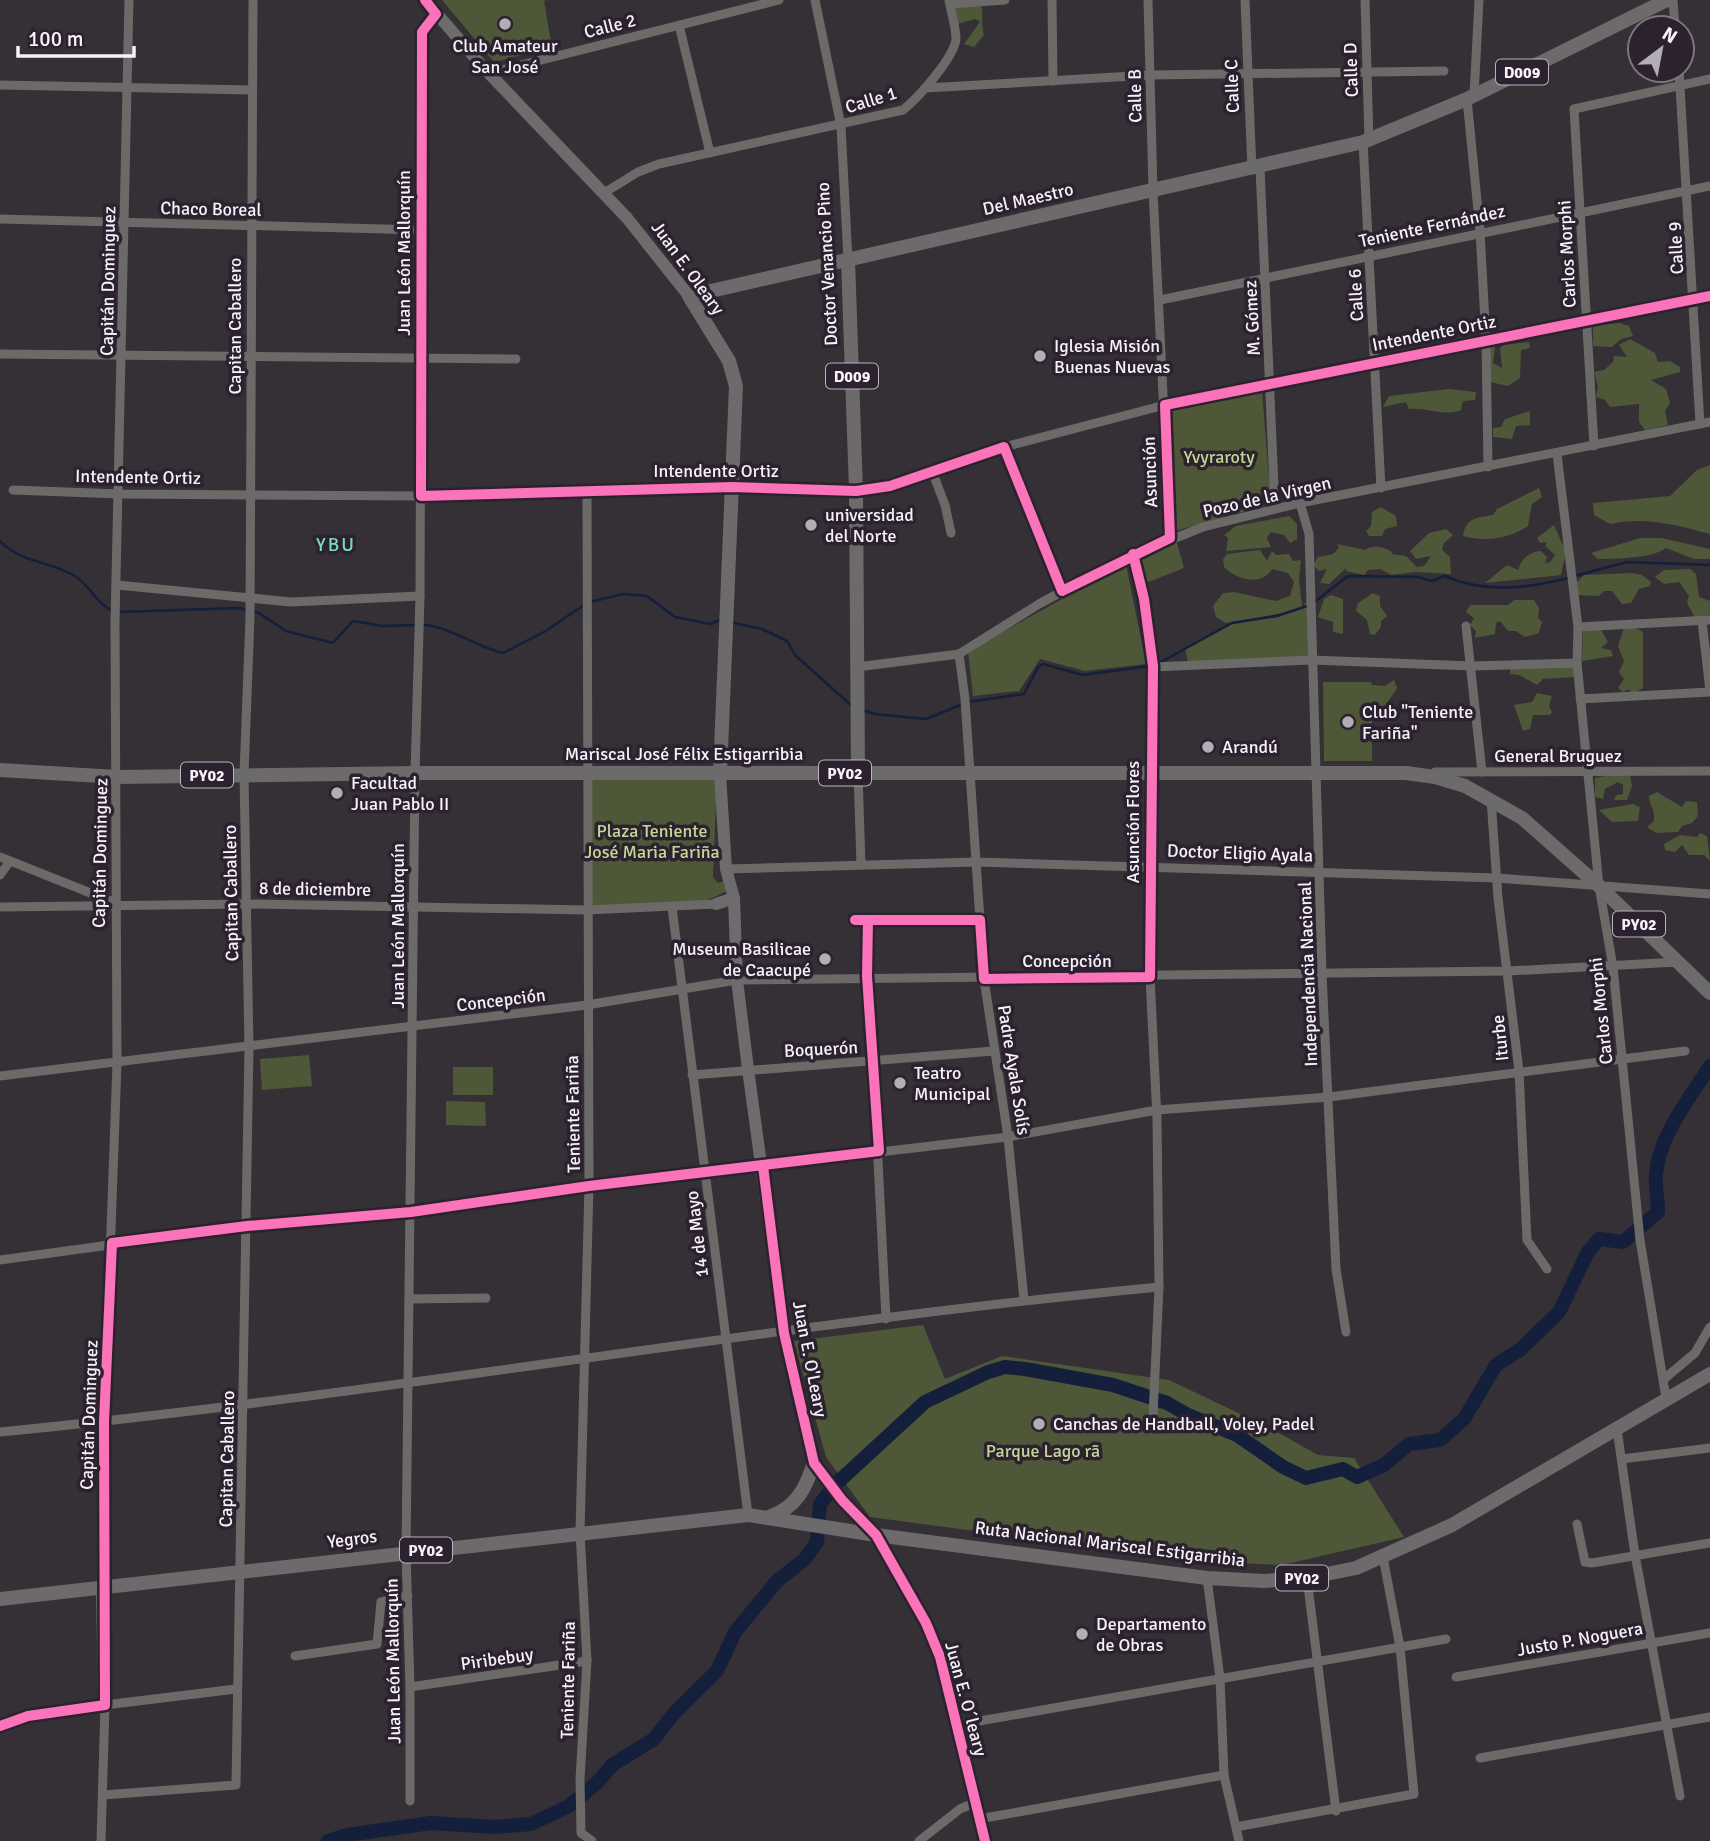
<svg xmlns="http://www.w3.org/2000/svg" width="1710" height="1841" viewBox="0 0 1710 1841" font-family="Signika,sans-serif">
<rect width="100%" height="100%" fill="#352f36"/>
<g fill="#4f5739">
<polygon points="442,0 547,0 544,1 552,48 494,62"/>
<path d="M956 0H979C985 12 980 22 984 35L974 47 964 44 980 22 975 19 957 24 953 19Z"/>
<polygon points="1619,323 1629,326 1633,336 1621,339 1612,347 1593,346 1593,326"/>
<polygon points="1630,339 1655,353 1658,362 1670,361 1680,367 1680,372 1651,380 1666,389 1670,403 1665,411 1668,425 1645,430 1639,422 1639,404 1610,407 1605,400 1596,397 1598,387 1594,372 1604,370 1613,362 1614,356 1627,357 1619,345"/>
<polygon points="1529,342 1530,348 1521,350 1520,378 1508,386 1490,382 1490,346 1495,347 1493,363 1502,368 1500,348 1504,345"/>
<path d="M1449 389 1476 392 1475 400 1463 401 1461 410C1444 417 1427 407 1409 409L1406 402 1383 407 1389 396Z"/>
<polygon points="1262,391 1271,504 1175,531 1169,410"/>
<polygon points="1530,411 1530,425 1516,426 1512,439 1493,437 1493,428 1501,427 1505,419"/>
<path d="M1710 465V534C1677 525 1644 516 1610 524L1594 515 1593 503 1670 496 1697 470Z"/>
<path d="M1539 488 1542 497 1532 504 1528 526C1509 539 1485 542 1463 536 1466 517 1477 518 1493 515L1497 509Z"/>
<polygon points="1381,507 1396,516 1397,526 1385,529 1382,536 1369,536 1366,531 1371,526 1372,512"/>
<polygon points="1289,516 1297,524 1297,539 1290,543 1284,535 1271,532 1267,538 1271,547 1226,551 1228,538 1224,535 1236,526"/>
<path d="M1554 525 1566 552 1561 575 1485 583 1507 565 1518 570C1522 558 1529 552 1541 551L1547 557 1545 563 1550 562 1555 555 1546 547V542L1540 543 1537 538Z"/>
<path d="M1446 529 1453 535 1444 543 1442 550 1450 557 1451 574 1416 572 1392 575 1380 569 1368 570 1364 575 1346 571V568L1329 584 1320 583 1327 569 1319 571 1313 565 1318 557 1333 554 1339 548 1337 544 1365 550C1375 544 1381 547 1391 551L1392 554 1406 556 1417 567 1424 566 1431 556 1416 559 1410 551 1429 533Z"/>
<polygon points="1175,536 1184,568 1141,585 1133,554"/>
<path d="M1640 538H1661L1710 549V559H1694L1666 548C1654 558 1615 559 1598 559L1591 553Z"/>
<path d="M1260 550 1267 561 1272 551 1276 555 1289 554 1293 561 1301 560 1299 580 1302 606 1296 610 1302 608 1309 597 1311 660 1188 663 1185 648 1232 623 1263 619 1295 611 1226 623 1216 617 1213 606 1223 593 1234 592 1276 601 1290 596 1294 582 1288 573 1272 569C1261 588 1234 578 1224 567L1223 559 1227 554Z"/>
<polygon points="1126,564 1146,664 1085,671 1040,659 1019,691 973,696 968,651"/>
<polygon points="1690,569 1696,574 1699,597 1710,601 1710,615 1695,618 1687,603 1689,596 1679,582 1664,584 1655,577 1664,570"/>
<polygon points="1632,573 1642,575 1651,582 1650,586 1639,589 1631,603 1622,604 1612,591 1604,591 1599,596 1576,595 1577,582 1584,575"/>
<polygon points="1373,593 1380,596 1380,606 1387,616 1381,621 1381,627 1375,635 1370,634 1367,620 1356,611 1358,603"/>
<polygon points="1331,595 1343,599 1343,634 1333,632 1333,622 1318,617 1324,599"/>
<polygon points="1514,600 1534,600 1539,608 1538,618 1542,622 1539,633 1525,637 1516,631 1508,631 1500,621 1496,623 1495,634 1475,638 1476,631 1470,625 1474,618 1466,612 1470,605 1508,605"/>
<polygon points="1600,628 1608,642 1601,648 1611,650 1613,656 1582,661 1583,629"/>
<polygon points="1624,628 1636,628 1643,632 1643,688 1631,695 1629,689 1623,692 1618,688 1624,679 1619,672 1624,661 1618,646"/>
<polygon points="1510,665 1575,666 1576,677 1543,679 1537,685 1519,675 1510,674"/>
<polygon points="1394,680 1397,688 1386,705 1380,708 1372,704 1372,761 1324,761 1323,682 1371,682 1372,685 1385,686"/>
<polygon points="1537,693 1552,696 1549,706 1552,712 1550,715 1533,715 1530,729 1523,731 1514,705 1532,702"/>
<polygon points="1611,775 1630,775 1632,786 1627,800 1614,800 1616,795 1623,794 1623,785 1618,782 1605,789 1603,799 1595,797 1595,778"/>
<polygon points="717,779 713,877 718,883 728,880 729,890 706,901 592,906 590,780"/>
<path d="M1657 792 1682 807 1686 801 1697 802 1698 816 1692 823 1682 826 1678 832 1656 833 1647 827 1654 821C1655 807 1649 805 1649 796Z"/>
<polygon points="1633,804 1640,807 1638,821 1612,822 1599,810"/>
<polygon points="1700,833 1707,836 1710,861 1704,855 1689,855 1682,845 1675,852 1665,850 1664,844 1680,835 1697,837"/>
<polygon points="309,1055 312,1086 262,1090 260,1059"/>
<rect x="453" y="1067" width="40" height="28"/>
<polygon points="446,1101 485,1102 486,1126 446,1125"/>
<polygon points="923,1325 945,1379 1002,1356 1169,1380 1270,1428 1318,1455 1354,1458 1404,1537 1282,1565 1207,1562 870,1517 826,1457 794,1341"/>
</g>
<g fill="none" stroke-linecap="round" stroke-linejoin="round">
<g stroke="#131f3b" stroke-width="2.5">
<path d="M0 541C21 563 49 561 73 575 90 584 95 603 113 611"/>
<polyline points="1575,576 1627,562 1710,565"/>
<polyline points="590,602 623,594 647,596 675,617 710,624 720,620"/>
<path d="M1313 603 1348 576 1418 577 1432 581 1445 576C1484 594 1528 588 1569 578"/>
<polyline points="119,612 239,608 259,613 286,631 333,643 353,621 383,626 416,625"/>
<polyline points="730,622 762,629 787,641 795,655 853,707"/>
<path d="M422 625C441 623 480 648 503 653L544 632 584 605"/>
<polyline points="1159,663 1232,623 1277,616 1307,606"/>
<polyline points="863,710 874,714 926,719 968,702 1024,694 1038,667 1043,664 1083,675 1149,666"/>
</g>
<path stroke="#131f3b" stroke-width="14" d="M328 1841 347 1835 431 1823 495 1827 531 1824 569 1806 598 1782 612 1765 654 1739 675 1712 717 1671 735 1632 777 1581 805 1559 817 1542 820 1504 837 1483 925 1402 988 1372 1005 1367 1025 1369 1113 1385 1167 1403 1188 1415 1237 1435 1283 1467 1306 1478 1343 1469 1357 1477 1384 1465 1409 1444 1440 1440 1464 1419 1496 1365 1521 1349 1559 1312 1588 1252 1599 1239 1623 1242 1658 1212C1658 1200 1655 1186 1656 1174 1659 1135 1690 1098 1710 1066"/>
<g stroke="#6b6a68" stroke-width="9">
<polyline points="815,0 841,126 848,260"/>
<polyline points="1052,0 1053,81"/>
<polyline points="1148,0 1153,190 1170,538"/>
<polyline points="1245,0 1252,170"/>
<polyline points="1365,0 1369,140"/>
<polyline points="1673,0 1675,28"/>
<polyline points="950,4 1005,0"/>
<polyline points="679,25 710,153"/>
<polyline points="1679,70 1700,424"/>
<polyline points="490,73 779,0"/>
<polyline points="0,85 252,90"/>
<polyline points="925,88 1151,75 1444,71"/>
<polyline points="1474,96 1479,0"/>
<polyline points="1467,99 1480,231 1486,341 1488,467"/>
<polyline points="1363,142 1381,488"/>
<polyline points="1260,168 1275,509"/>
<path d="M604 193 638 172 659 164 903 110C918 98 954 58 956 39 956 27 951 12 949 0"/>
<polyline points="0,219 422,230"/>
<polyline points="1160,300 1710,186"/>
<polyline points="0,354 516,359"/>
<polyline points="1594,446 1574,109 1710,79"/>
<polyline points="1004,447 1062,591"/>
<polyline points="1557,454 1578,627 1577,663 1599,886 1613,967 1640,1240 1666,1398"/>
<polyline points="932,471 945,505 951,533"/>
<polyline points="13,490 120,494 421,496 732,487 856,491 890,486 1004,447 1165,405 1710,296"/>
<polyline points="587,490 589,1186 580,1532 587,1661 580,1779 581,1833 592,1841"/>
<polyline points="1300,503 1309,534 1322,974 1336,1269 1346,1332"/>
<polyline points="1133,554 1144,599 1153,667 1150,977 1157,1118 1159,1287 1153,1416"/>
<polyline points="117,585 291,602 420,596"/>
<polyline points="1702,621 1710,691"/>
<polyline points="1466,626 1482,772"/>
<polyline points="1578,627 1710,620"/>
<polyline points="959,654 965,699 984,979 1008,1137 1024,1300"/>
<polyline points="857,667 959,654 1039,604 1118,561 1203,527 1300,503 1710,422"/>
<polyline points="1153,667 1311,660 1472,666 1577,663"/>
<polyline points="1580,699 1710,692"/>
<polyline points="858,772 861,865"/>
<polyline points="1435,772 1710,771"/>
<polyline points="1491,799 1498,898 1519,1071 1527,1240 1547,1269"/>
<polyline points="0,857 113,902"/>
<polyline points="726,869 976,862 1497,878 1710,894"/>
<polyline points="0,875 10,861"/>
<polyline points="0,907 247,904 587,910 716,904"/>
<polyline points="672,907 748,1515"/>
<polyline points="873,1062 886,1319"/>
<polyline points="692,1075 994,1051"/>
<polyline points="0,1076 587,1005 737,980 1508,971 1678,962"/>
<polyline points="0,1260 247,1226 411,1212 589,1186 1008,1137 1157,1110 1329,1097 1685,1051"/>
<polyline points="409,1299 486,1298"/>
<polyline points="1664,1379 1695,1353 1710,1327"/>
<polyline points="1617,1429 1635,1555 1680,1796"/>
<path d="M0 1432C387 1394 771 1324 1159 1287"/>
<polyline points="1622,1459 1710,1448"/>
<polyline points="1577,1524 1585,1562 1592,1563 1710,1543"/>
<polyline points="1207,1578 1220,1678 1224,1775 1239,1841"/>
<polyline points="1307,1578 1336,1811"/>
<polyline points="103,1588 104,1422 117,1064 115,622 129,0"/>
<polyline points="295,1656 377,1644 381,1602 408,1596"/>
<polyline points="1456,1677 1710,1633"/>
<polyline points="410,1687 587,1661"/>
<polyline points="957,1725 1446,1639"/>
<polyline points="1480,1758 1710,1717"/>
<polyline points="103,1795 236,1785 249,1048 244,774 250,617 253,0"/>
<polyline points="410,1801 410,1687 406,1552 415,773 420,596 422,32 436,14"/>
<polyline points="979,1819 1224,1775"/>
<polyline points="1236,1827 1414,1794 1400,1647 1383,1557"/>
<polyline points="101,1841 105,1705 236,1689"/>
<polyline points="919,1841 960,1809 974,1803"/>
</g>
<g stroke="#6e6b6c" stroke-width="12">
<polyline points="425,0 483,67 627,218 689,296"/>
<polyline points="720,774 726,869 734,898 737,980 748,1069 784,1333 814,1463 842,1500 876,1535 926,1623 940,1657 985,1841"/>
<polyline points="716,904 734,898"/>
</g>
<g stroke="#6c6a6a" stroke-width="14">
<polyline points="848,260 856,491 858,772"/>
<polyline points="0,770 117,777 415,773 1406,773 1435,777 1465,786 1522,818 1599,886 1710,993"/>
<polyline points="720,774 736,386 729,361 689,296 1363,142 1467,99 1667,0"/>
<path d="M771 1516C797 1507 806 1487 814 1463"/>
<polyline points="0,1599 748,1515 876,1535 1207,1578 1264,1581 1307,1578 1356,1568 1452,1525 1710,1374"/>
<polyline points="0,1726 28,1716 105,1705 103,1588"/>
</g>
<defs>
<g id="cycleway">
<polyline points="425,0 436,14 422,32 421,496 732,487 856,491 890,486 1004,447 1062,591 1170,538 1165,405 1710,296"/>
<polyline points="1133,554 1144,599 1153,666"/>
<polyline points="855,920 980,920 984,979 1150,977 1153,667"/>
<polyline points="763,1166 784,1333 814,1463 842,1500 876,1535 926,1623 940,1657 985,1841"/>
<polyline points="0,1726 28,1716 105,1705 104,1422 112,1243 247,1226 411,1212 589,1186 879,1151 867,976 868,920"/>
</g>
</defs>
<use href="#cycleway" stroke="#2c222f" stroke-width="15"/>
<use href="#cycleway" stroke="#fb73b8" stroke-width="10"/>
</g>
<g fill="#b3adb5" stroke="#2c222f" stroke-width="2.5">
<circle cx="505" cy="24" r="7"/>
<circle cx="1040" cy="356" r="7"/>
<circle cx="811" cy="525" r="7"/>
<circle cx="1348" cy="722" r="7"/>
<circle cx="1208" cy="747" r="7"/>
<circle cx="337" cy="793" r="7"/>
<circle cx="825" cy="959" r="7"/>
<circle cx="900" cy="1083" r="7"/>
<circle cx="1039" cy="1424" r="7"/>
<circle cx="1082" cy="1634" r="7"/>
</g>
<g text-anchor="middle" stroke-width="7" stroke-linejoin="round" paint-order="stroke">
<g fill="#2c222f" stroke="#bab3bd" stroke-width="2">
<rect x="1496" y="59.5" width="52" height="25" rx="5"/>
<rect x="826" y="363.5" width="52" height="25" rx="5"/>
<rect x="819" y="760.5" width="52" height="25" rx="5"/>
<rect x="181" y="762.5" width="52" height="25" rx="5"/>
<rect x="1613" y="911.5" width="52" height="25" rx="5"/>
<rect x="400" y="1537.5" width="52" height="25" rx="5"/>
<rect x="1276" y="1565.5" width="52" height="25" rx="5"/>
</g>
<g font-size="16" font-weight="bold" fill="#f7f1fa">
<text x="1522" y="78">D009</text>
<text x="852" y="382">D009</text>
<text x="845" y="779">PY02</text>
<text x="207" y="781">PY02</text>
<text x="1639" y="930">PY02</text>
<text x="426" y="1556">PY02</text>
<text x="1302" y="1584">PY02</text>
</g>
<g font-size="18" fill="#f7f1fa" stroke="#2c222f">
<text transform="translate(610 26) rotate(-14)" y="6">Calle 2</text>
<text transform="translate(1351 70) rotate(-92)" y="6">Calle D</text>
<text transform="translate(1232 86) rotate(-92)" y="6">Calle C</text>
<text transform="translate(1135 96) rotate(-91)" y="6">Calle B</text>
<text transform="translate(871 100) rotate(-17)" y="6">Calle 1</text>
<text transform="translate(1028 199) rotate(-13)" y="6">Del Maestro</text>
<text transform="translate(211 209) rotate(1)" y="6">Chaco Boreal</text>
<text transform="translate(1432 226) rotate(-12)" y="6">Teniente Fernández</text>
<text transform="translate(1676 248) rotate(-93)" y="6">Calle 9</text>
<text transform="translate(404 253) rotate(-90)" y="6">Juan León Mallorquín</text>
<text transform="translate(1567 254) rotate(-93)" y="6">Carlos Morphi</text>
<text transform="translate(827 264) rotate(-93)" y="6">Doctor Venancio Pino</text>
<text transform="translate(688 268) rotate(54)" y="6">Juan E. Oleary</text>
<text transform="translate(108 281) rotate(-89)" y="6">Capitán Dominguez</text>
<text transform="translate(1356 295) rotate(-93)" y="6">Calle 6</text>
<text transform="translate(1252 318) rotate(-93)" y="6">M. Gómez</text>
<text transform="translate(235 326) rotate(-90)" y="6">Capitan Caballero</text>
<text transform="translate(1434 333) rotate(-11)" y="6">Intendente Ortiz</text>
<text x="716" y="477">Intendente Ortiz</text>
<text transform="translate(1150 472) rotate(-92)" y="6">Asunción</text>
<text transform="translate(138 477) rotate(1)" y="6">Intendente Ortiz</text>
<text transform="translate(1267 497) rotate(-13)" y="6">Pozo de la Virgen</text>
<text x="684" y="760">Mariscal José Félix Estigarribia</text>
<text x="1558" y="762">General Bruguez</text>
<text transform="translate(1133 822) rotate(-90)" y="6">Asunción Flores</text>
<text transform="translate(100 853) rotate(-89)" y="6">Capitán Dominguez</text>
<text transform="translate(1240 853) rotate(2)" y="6">Doctor Eligio Ayala</text>
<text transform="translate(315 889) rotate(1)" y="6">8 de diciembre</text>
<text transform="translate(231 893) rotate(-91)" y="6">Capitan Caballero</text>
<text transform="translate(398 926) rotate(-90)" y="6">Juan León Mallorquín</text>
<text x="1067" y="967">Concepción</text>
<text transform="translate(1308 974) rotate(-92)" y="6">Independencia Nacional</text>
<text transform="translate(501 1000) rotate(-7)" y="6">Concepción</text>
<text transform="translate(1601 1011) rotate(-96)" y="6">Carlos Morphi</text>
<text transform="translate(1500 1038) rotate(-96)" y="6">Iturbe</text>
<text transform="translate(821 1049) rotate(-3)" y="6">Boquerón</text>
<text transform="translate(1014 1070) rotate(81)" y="6">Padre Ayala Solís</text>
<text transform="translate(573 1114) rotate(-91)" y="6">Teniente Fariña</text>
<text transform="translate(697 1234) rotate(-97)" y="6">14 de Mayo</text>
<text transform="translate(810 1359) rotate(79)" y="6">Juan E. O'Leary</text>
<text transform="translate(89 1415) rotate(-88)" y="6">Capitán Dominguez</text>
<text transform="translate(227 1459) rotate(-89)" y="6">Capitan Caballero</text>
<text transform="translate(352 1539) rotate(-7)" y="6">Yegros</text>
<text transform="translate(1110 1544) rotate(7)" y="6">Ruta Nacional Mariscal Estigarribia</text>
<text transform="translate(1580 1639) rotate(-10)" y="6">Justo P. Noguera</text>
<text transform="translate(497 1659) rotate(-8)" y="6">Piribebuy</text>
<text transform="translate(393 1661) rotate(-91)" y="6">Juan León Mallorquín</text>
<text transform="translate(568 1680) rotate(-89)" y="6">Teniente Fariña</text>
<text transform="translate(966 1699) rotate(75)" y="6">Juan E. O´leary</text>
</g>
<g font-size="18" fill="#f7f1fa" stroke="#2c222f" text-anchor="start">
<text x="505" y="52" text-anchor="middle">Club Amateur<tspan x="505" dy="21">San José</tspan></text>
<text x="1054" y="352">Iglesia Misión<tspan x="1054" dy="21">Buenas Nuevas</tspan></text>
<text x="825" y="521">universidad<tspan x="825" dy="21">del Norte</tspan></text>
<text x="1362" y="718">Club "Teniente<tspan x="1362" dy="21">Fariña"</tspan></text>
<text x="1222" y="753">Arandú</text>
<text x="351" y="789">Facultad<tspan x="351" dy="21">Juan Pablo II</tspan></text>
<text x="811" y="955" text-anchor="end">Museum Basilicae<tspan x="811" dy="21">de Caacupé</tspan></text>
<text x="914" y="1079">Teatro<tspan x="914" dy="21">Municipal</tspan></text>
<text x="1053" y="1430">Canchas de Handball, Voley, Padel</text>
<text x="1096" y="1630">Departamento<tspan x="1096" dy="21">de Obras</tspan></text>
</g>
<g font-size="18" fill="#c4d894" stroke="#2c222f">
<text x="1219" y="463">Yvyraroty</text>
<text x="652" y="837">Plaza Teniente<tspan x="652" dy="21">José Maria Fariña</tspan></text>
<text x="1043" y="1457">Parque Lago rã</text>
</g>
<g font-size="19" letter-spacing="2" fill="#7bdbc0" stroke="#2c222f">
<text x="336" y="551">YBU</text>
</g>
</g>
<g transform="translate(1661 49) rotate(32)"><circle r="33" fill="#2c222f" stroke="#7d7580" stroke-width="2"/>
<path d="M0-5L12 26L0 18L-12 26Z" fill="#b3adb5"/>
<text y="-10" font-size="19" font-weight="bold" text-anchor="middle" fill="#f7f1fa">N</text>
</g>
<path d="M18 46v10h116v-10" fill="none" stroke="#f7f1fa" stroke-width="3.5"/>
<text x="28" y="46" font-size="21" fill="#f7f1fa" stroke="#2c222f" stroke-width="5" paint-order="stroke">100 m</text>
</svg>
